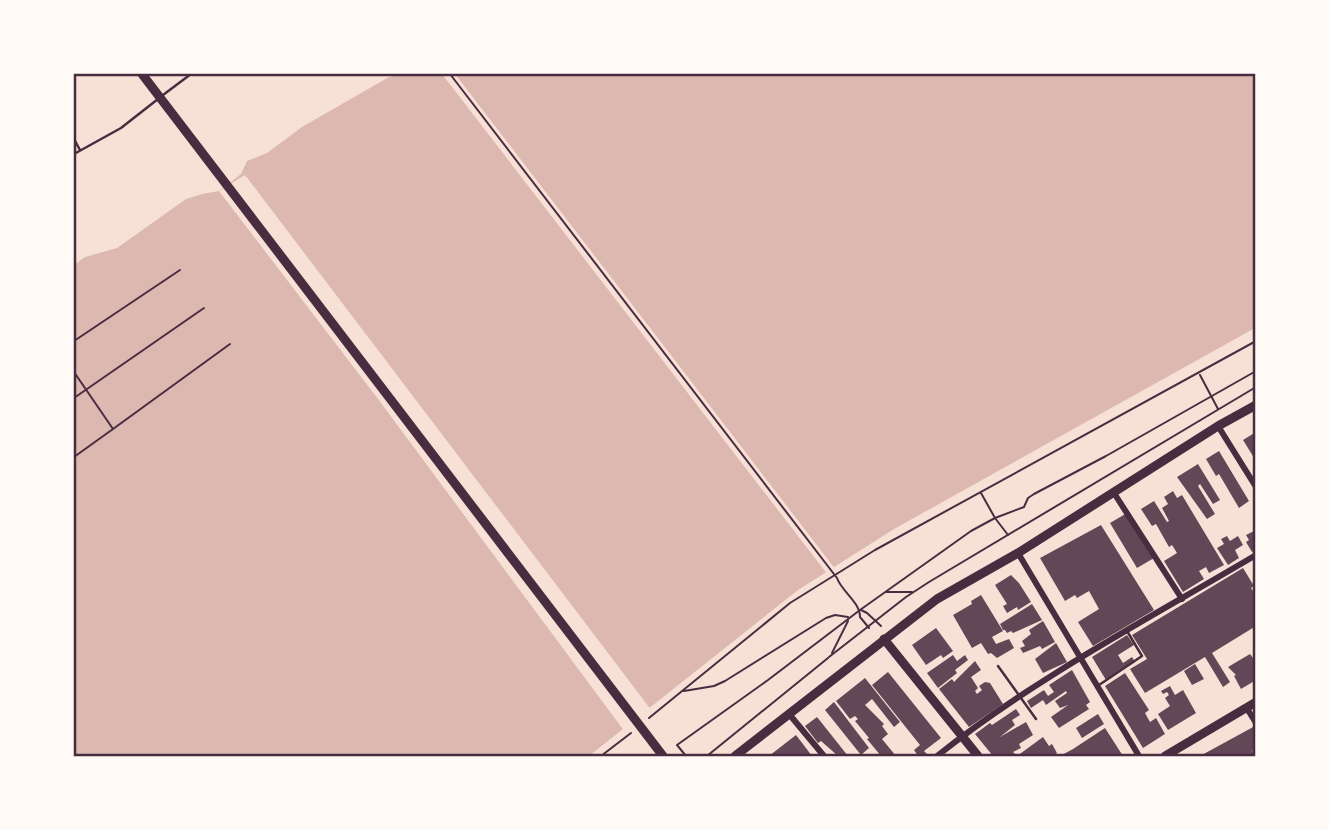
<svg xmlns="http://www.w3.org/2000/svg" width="1329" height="830" viewBox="0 0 1329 830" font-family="'Zilla Slab',serif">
<rect width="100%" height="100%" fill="#f7e1d7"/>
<polygon fill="#dcb8b0" points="400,74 1255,74 1255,328 894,529 798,590 589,756 74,756 74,265 85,257 117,248 186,199 202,194 219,191 241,174 247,161 267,153 302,127 389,77"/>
<g fill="#f7e1d7">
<polygon points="442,74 455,74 836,570 828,575"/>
<polygon points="245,175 652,711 625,732 378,399 219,191"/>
</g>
<g fill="#644757">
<polygon points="1256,432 1256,461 1243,440"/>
<polygon points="1219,451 1249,501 1239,508 1219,474 1216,476 1206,459"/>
<polygon points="1198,464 1220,500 1213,504 1200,484 1198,486 1215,514 1207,519 1177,477"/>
<polygon points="1173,491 1177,498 1182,495 1224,565 1209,573 1206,567 1199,571 1204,579 1183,592 1164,561 1177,553 1172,545 1169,547 1156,524 1152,526 1141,509 1154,501 1167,522 1169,521 1162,508 1168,504 1164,497"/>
<polygon points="1127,513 1154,558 1137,568 1110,523"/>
<polygon points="1101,525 1154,610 1093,646 1078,622 1099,609 1089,591 1077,598 1075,595 1065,601 1040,558"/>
<polygon points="1256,530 1256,550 1252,552 1246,542 1249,540 1246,535"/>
<polygon points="1227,536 1230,541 1238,536 1243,545 1235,550 1239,558 1228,565 1217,548 1224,544 1221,539"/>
<polygon points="1243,568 1254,586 1251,588 1256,595 1256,626 1212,653 1230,682 1223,687 1205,657 1145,693 1130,669 1147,659 1132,635"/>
<polygon points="1011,575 1019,583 1031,602 1018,610 1017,607 1007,613 1003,606 1007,604 995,585"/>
<polygon points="981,595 1003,631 992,637 996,644 1009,639 1014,648 997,658 991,653 988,654 981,643 972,648 953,615 972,604 971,601"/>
<polygon points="1032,604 1042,620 1013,633 1011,631 1007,633 1005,630 1003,630 1000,624"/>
<polygon points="1043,621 1055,642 1042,649 1040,646 1023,653 1020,648 1025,646 1022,641 1031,634 1029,630"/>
<polygon points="936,628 953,651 943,658 941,655 926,665 912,645"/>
<polygon points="1127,635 1134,645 1118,655 1123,663 1132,657 1135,662 1106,680 1092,657"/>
<polygon points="1056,643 1067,662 1043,673 1035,659"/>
<polygon points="1250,654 1256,662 1256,680 1241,689 1234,676 1236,675 1228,667"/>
<polygon points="953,655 957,661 965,655 968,660 955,670 957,673 938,688 927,673"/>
<polygon points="975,661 981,670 971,677 978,688 975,691 977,694 982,690 979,686 985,682 990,683 1003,704 969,727 939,689 952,679 954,682"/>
<polygon points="1195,664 1204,679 1192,685 1184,671"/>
<polygon points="1072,670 1090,702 1086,705 1089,709 1059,728 1051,717 1068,705 1060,708 1055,701 1067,693 1066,691 1046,705 1043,700 1031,708 1027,701 1044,690 1048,696 1054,692 1049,685"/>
<polygon points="888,672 941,738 924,751 929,756 918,756 914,750 920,745 872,685"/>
<polygon points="1125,673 1149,710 1145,713 1150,722 1156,718 1165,734 1143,748 1105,686"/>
<polygon points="865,678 900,722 894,727 872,699 865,705 884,724 882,726 888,734 882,739 896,756 881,756 867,739 869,738 855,721 858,719 855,716 850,719 836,701"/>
<polygon points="1170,686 1175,695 1183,690 1196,713 1168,730 1158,714 1170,706 1165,698 1169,695 1167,692 1163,694 1161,691"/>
<polygon points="834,702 869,748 861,755 825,710"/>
<polygon points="1016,709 1020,715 1012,720 1015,725 1000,737 1026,722 1033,735 1019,744 1021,748 1013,752 1017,756 993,756 975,734 990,723 992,725"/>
<polygon points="1098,714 1104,724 1082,738 1076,728"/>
<polygon points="817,717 848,756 838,756 821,741 818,743 805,726"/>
<polygon points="1255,726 1256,754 1251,749 1256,756 1200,756"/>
<polygon points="1105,728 1123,756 1060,756 1073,749"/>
<polygon points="796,735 812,756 769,756"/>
<polygon points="1043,737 1049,746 1052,744 1057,753 1052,756 1017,756"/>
</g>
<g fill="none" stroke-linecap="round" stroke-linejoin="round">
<g stroke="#4a2c40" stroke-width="2">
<path d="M450 74 837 578C842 592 860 602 860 617L869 628"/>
<polyline points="74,341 180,270"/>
<polyline points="74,372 113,429 74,457"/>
<polyline points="1200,375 1218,409"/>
<polyline points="74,398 204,308"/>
<polyline points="113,429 230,344"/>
<polyline points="981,493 995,518 1008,535"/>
<polyline points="886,592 912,592"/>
<polyline points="861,610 867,613 881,626"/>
<polyline points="832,653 848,621"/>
<polyline points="829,657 906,597 929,582 1256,387"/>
<polyline points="684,691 714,686 725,681 826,618 835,615 848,617"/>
<polyline points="649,718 790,603 875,550 1256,341"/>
<polyline points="601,756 631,733"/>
<polyline points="686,756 677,745 768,680 860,610 971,531 995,518 1024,507 1028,498 1034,494 1106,456 1256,371"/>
<polyline points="707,756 828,658"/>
</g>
<g stroke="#4a2c40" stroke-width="2.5">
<polyline points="163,95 191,74"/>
<polyline points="74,139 80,150"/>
<polyline points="74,154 121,128 158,99"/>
<polyline points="998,666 1036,719"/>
<polyline points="1099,685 1142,656 1127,631"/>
</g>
<g stroke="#4a2c40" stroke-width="6">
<polyline points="1218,426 1256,487"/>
<polyline points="1114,493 1182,599"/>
<polyline points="1018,553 1139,756"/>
<polyline points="1246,707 1256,723"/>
<polyline points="789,714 824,756"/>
<path d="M937 756C1035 678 1148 619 1256 555"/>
</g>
<g stroke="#4a2c40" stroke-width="9">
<polyline points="142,74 663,756"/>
<polyline points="884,639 978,756"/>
<polyline points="735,756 937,599 1018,553 1218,426 1256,405"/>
<polyline points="1165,756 1256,702"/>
</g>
</g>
<rect width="1329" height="830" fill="none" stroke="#fffaf5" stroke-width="150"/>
<rect x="75" y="75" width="1179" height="680" fill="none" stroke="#4a2c40" stroke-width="2.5"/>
</svg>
